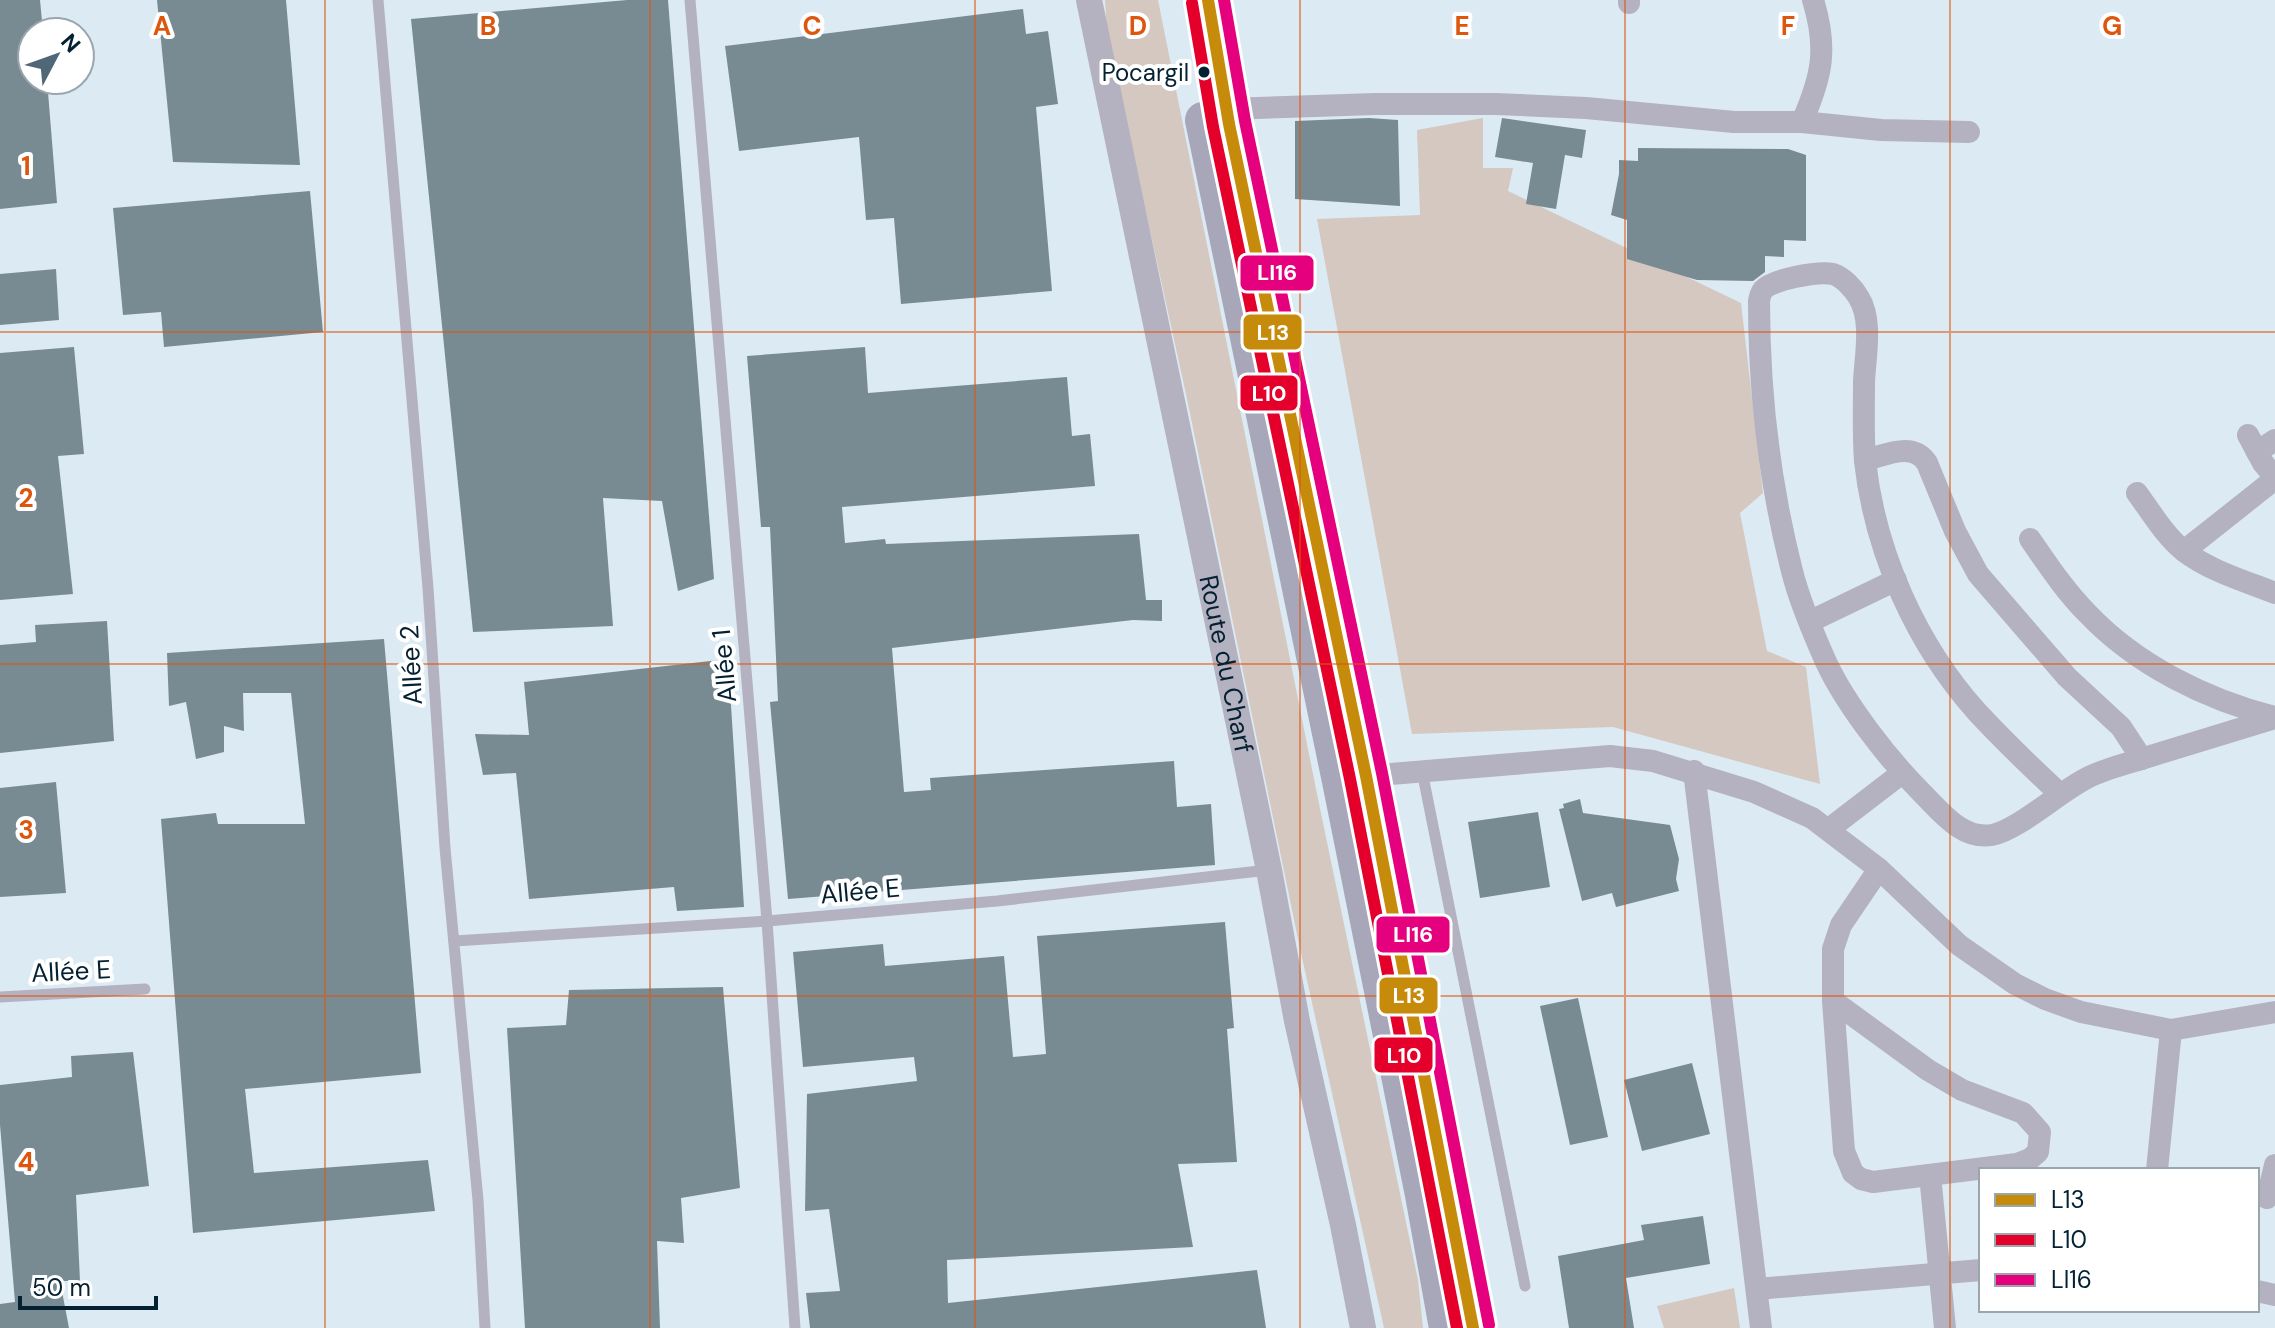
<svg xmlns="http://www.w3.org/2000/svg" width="2275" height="1328" viewBox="0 0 2275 1328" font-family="'DM Sans',sans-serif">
<rect width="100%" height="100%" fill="#dceaf4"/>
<g fill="#d4c8c0">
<polygon points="1105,0 1158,0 1317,794 1418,1280 1423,1328 1384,1328 1299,944 1186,394 1107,35"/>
<polygon points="1483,118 1483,168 1513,168 1508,191 1741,303 1763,493 1740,513 1767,651 1806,667 1820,784 1613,727 1412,734 1317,219 1420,215 1417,130"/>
<polygon points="1734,1288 1740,1328 1664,1328 1657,1306"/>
</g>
<g fill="#788b93">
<polygon points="0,0 40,0 43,32 32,32 32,80 47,80 57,203 0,209"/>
<polygon points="157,0 286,0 300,165 173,162"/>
<polygon points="627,0 668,0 714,579 678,591 662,501 603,498 613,626 473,632 411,19"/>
<polygon points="1023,9 1026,34 1048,31 1058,104 1036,107 1052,291 901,304 894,218 866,220 859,137 739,151 725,46"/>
<polygon points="1369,118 1398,120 1400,206 1295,199 1295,121"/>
<polygon points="1502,118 1586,130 1582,158 1565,155 1556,209 1526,204 1533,163 1495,157"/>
<polygon points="1638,148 1788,149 1806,155 1806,241 1784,240 1784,257 1765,256 1765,272 1753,281 1697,280 1627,259 1627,220 1611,215 1619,174 1619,160 1638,161"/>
<polygon points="310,191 323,332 164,347 161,312 123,315 113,208"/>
<polygon points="56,269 59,320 0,325 0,274"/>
<polygon points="74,347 84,454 58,456 73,594 0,600 0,353"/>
<polygon points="865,347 868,393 1067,377 1072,436 1090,434 1095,486 842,507 845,543 885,539 886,544 1139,534 1146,600 1162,600 1162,621 1133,620 892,648 904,792 931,790 930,778 1174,761 1177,807 1211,804 1215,865 788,899 770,702 778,701 770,527 761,527 747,356"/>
<polygon points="107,621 114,741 0,753 0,645 36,642 35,625"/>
<polygon points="384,639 421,1073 245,1089 254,1173 428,1160 435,1211 193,1233 161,819 216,813 218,824 305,824 291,693 243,693 244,731 224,726 224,752 196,759 186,702 169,706 167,653"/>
<polygon points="728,659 744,907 677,911 674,887 529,899 516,773 483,775 475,734 529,735 524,682"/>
<polygon points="56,782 66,893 0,897 0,788"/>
<polygon points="1580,799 1583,813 1670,825 1679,859 1676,879 1679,891 1616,907 1612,893 1582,901 1559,809 1564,808 1563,804"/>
<polygon points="1538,812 1550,887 1480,898 1468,822"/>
<polygon points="1225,922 1234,1028 1227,1029 1237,1162 1178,1164 1193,1247 947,1260 948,1303 1257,1270 1266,1328 810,1328 806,1293 840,1291 829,1209 805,1211 807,1094 917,1081 914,1057 803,1067 793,952 883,944 885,966 1004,956 1013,1057 1046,1054 1037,936"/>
<polygon points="723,987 740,1188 681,1198 684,1243 657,1241 660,1328 525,1328 507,1028 566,1025 569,990"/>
<polygon points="1578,998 1608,1137 1570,1145 1540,1006"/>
<polygon points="133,1052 149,1186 76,1195 80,1281 60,1281 69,1328 0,1328 0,1304 15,1302 0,1125 0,1085 72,1077 71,1056"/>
<polygon points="1692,1063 1710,1134 1642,1151 1624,1080"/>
<polygon points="1703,1216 1710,1264 1626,1278 1634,1328 1569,1328 1558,1256 1644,1240 1641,1225"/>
</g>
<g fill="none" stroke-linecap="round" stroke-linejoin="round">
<g stroke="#b4b2c0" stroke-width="11">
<polyline points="378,0 428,588 445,848 478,1200 485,1328"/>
<polyline points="690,0 767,921 795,1328"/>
<polyline points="1422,771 1525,1286"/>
<polyline points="454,941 767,921 997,901 1268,870"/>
<polyline points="0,997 145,989"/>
</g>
<g stroke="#b4b2c0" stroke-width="22">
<polyline points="1629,0 1629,3"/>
<polyline points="1226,109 1375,104 1496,104 1586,108 1734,122 1802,122 1881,130 1969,132"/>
<path d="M1802 122C1822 76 1828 49 1813 0"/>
<polyline points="2248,435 2263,463 2275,477"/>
<polyline points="2257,452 2275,440"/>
<path d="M1865 460C1886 455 1913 441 1927 463L1955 531 1978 574 2067 677 2121 727 2142 759"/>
<path d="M2137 493C2151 512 2165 536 2184 551 2210 571 2245 581 2275 593"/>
<path d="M2030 539C2048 565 2065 591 2087 613 2136 665 2207 700 2275 717"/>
<polyline points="2184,551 2275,479"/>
<polyline points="1811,621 1896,580"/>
<polyline points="1694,771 1761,1328"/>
<polyline points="1366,776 1610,756 1653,761 1754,792 1812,818 1879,869 1959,945 2015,984 2045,999 2081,1012 2171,1030 2275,1012"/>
<path d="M2059 793C2031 767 2003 740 1977 712 1916 644 1875 552 1865 461 1863 435 1864 408 1864 382 1865 357 1873 321 1859 298 1854 289 1843 277 1833 274 1819 271 1772 279 1763 290 1760 294 1760 297 1759 301 1759 391 1770 485 1792 571 1799 600 1814 635 1826 662 1846 705 1889 760 1922 793 1941 812 1962 840 1992 835 2019 830 2062 789 2091 776 2111 767 2133 762 2154 755 2194 743 2235 730 2275 718"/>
<polyline points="1829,829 1902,773"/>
<polyline points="1833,1001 1928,1070 1962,1090 2023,1113 2040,1132 2038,1152 2030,1159 2017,1164 1873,1182 1861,1179 1853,1173 1844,1151 1833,1001 1833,949 1841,925 1879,869"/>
<polyline points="2157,1170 2171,1030"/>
<polyline points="1930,1175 1945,1328"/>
<polyline points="2267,1198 2275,1165"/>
<polyline points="1757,1289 1981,1270"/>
<polyline points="2257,1291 2275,1295"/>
</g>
<path stroke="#b4b2c0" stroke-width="26" id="s1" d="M1089 0 1269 870 1297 1021 1343 1225 1363 1328"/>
<g stroke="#a8a7b9" stroke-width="36">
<polyline points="1208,0 1229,124 1366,776 1473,1328"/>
<polyline points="1203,120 1341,786 1423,1195 1447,1328"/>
</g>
<defs>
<polyline id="bus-1" points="1208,0 1229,124 1366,776 1473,1328"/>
<polyline id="bus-2" points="1192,3 1213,127 1350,779 1457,1328"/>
<polyline id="bus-3" points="1224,0 1245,121 1382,773 1489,1325"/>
</defs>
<use href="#bus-1" stroke="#fff" stroke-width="18"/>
<use href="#bus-2" stroke="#fff" stroke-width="18"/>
<use href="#bus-3" stroke="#fff" stroke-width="18"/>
<use href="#bus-1" stroke="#c68b0a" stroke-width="12"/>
<use href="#bus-2" stroke="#e4002b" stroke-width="12"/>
<use href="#bus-3" stroke="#e5007d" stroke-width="12"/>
</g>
<path fill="none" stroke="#dd560e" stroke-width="2" stroke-opacity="0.55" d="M325 0V1328M650 0V1328M975 0V1328M1300 0V1328M1625 0V1328M1950 0V1328M0 332H2275M0 664H2275M0 996H2275"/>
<circle fill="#032133" stroke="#fff" stroke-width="3" cx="1204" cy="72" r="7"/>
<g text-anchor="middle" stroke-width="8" stroke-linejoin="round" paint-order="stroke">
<g font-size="24" fill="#032133" stroke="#fff" text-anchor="end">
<text x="1189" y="81">Pocargil</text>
</g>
<g font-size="26" fill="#032133" stroke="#fff">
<text dy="9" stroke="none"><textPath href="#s1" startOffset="678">Route du Charf</textPath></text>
<text transform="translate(411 665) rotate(-93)" y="9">Allée 2</text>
<text transform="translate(724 666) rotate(-95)" y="9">Allée 1</text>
<text transform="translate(860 891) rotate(-5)" y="9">Allée E</text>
<text transform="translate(71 971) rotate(-3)" y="9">Allée E</text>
</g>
</g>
<g font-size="26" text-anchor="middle" font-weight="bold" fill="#dd560e" stroke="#fff" stroke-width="8" stroke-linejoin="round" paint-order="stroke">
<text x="162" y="35">A</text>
<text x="488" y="35">B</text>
<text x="812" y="35">C</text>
<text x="1138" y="35">D</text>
<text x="1462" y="35">E</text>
<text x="1788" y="35">F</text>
<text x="2112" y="35">G</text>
<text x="26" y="175">1</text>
<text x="26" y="507">2</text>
<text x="26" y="839">3</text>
<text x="26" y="1171">4</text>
</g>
<g stroke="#fff" stroke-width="3">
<rect x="1239" y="254" width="76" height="38" rx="8" fill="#e5007d"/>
<rect x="1242" y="313" width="61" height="38" rx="8" fill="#c68b0a"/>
<rect x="1239" y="374" width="60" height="38" rx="8" fill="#e4002b"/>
<rect x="1375" y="915" width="76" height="39" rx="8" fill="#e5007d"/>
<rect x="1378" y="976" width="61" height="39" rx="8" fill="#c68b0a"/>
<rect x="1373" y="1036" width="61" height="38" rx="8" fill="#e4002b"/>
</g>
<g font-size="22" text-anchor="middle" font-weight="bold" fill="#fff">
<text x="1277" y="280">LI16</text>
<text x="1273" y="340">L13</text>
<text x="1269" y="401">L10</text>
<text x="1413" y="942">LI16</text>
<text x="1409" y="1003">L13</text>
<text x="1404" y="1063">L10</text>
</g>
<rect x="1979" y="1168" width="280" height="144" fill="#ffffff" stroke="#9aa6ad" stroke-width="2"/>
<rect x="1995" y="1194" width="40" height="12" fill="#c68b0a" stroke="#9aa6ad" stroke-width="2"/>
<text x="2051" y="1208" font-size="24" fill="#032133">L13</text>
<rect x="1995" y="1234" width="40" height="12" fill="#e4002b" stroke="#9aa6ad" stroke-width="2"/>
<text x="2051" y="1248" font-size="24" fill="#032133">L10</text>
<rect x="1995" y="1274" width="40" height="12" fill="#e5007d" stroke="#9aa6ad" stroke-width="2"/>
<text x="2051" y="1288" font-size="24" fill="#032133">LI16</text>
<g transform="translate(56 56) rotate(49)"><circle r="38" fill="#ffffff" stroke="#9aa6ad" stroke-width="2"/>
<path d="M0-6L14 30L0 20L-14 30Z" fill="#4f6777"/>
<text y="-12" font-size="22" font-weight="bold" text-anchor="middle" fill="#032133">N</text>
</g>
<path d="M20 1296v12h136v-12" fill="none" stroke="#032133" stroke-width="4"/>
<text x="32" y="1296" font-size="24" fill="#032133" stroke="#ffffff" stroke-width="6" paint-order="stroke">50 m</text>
</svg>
